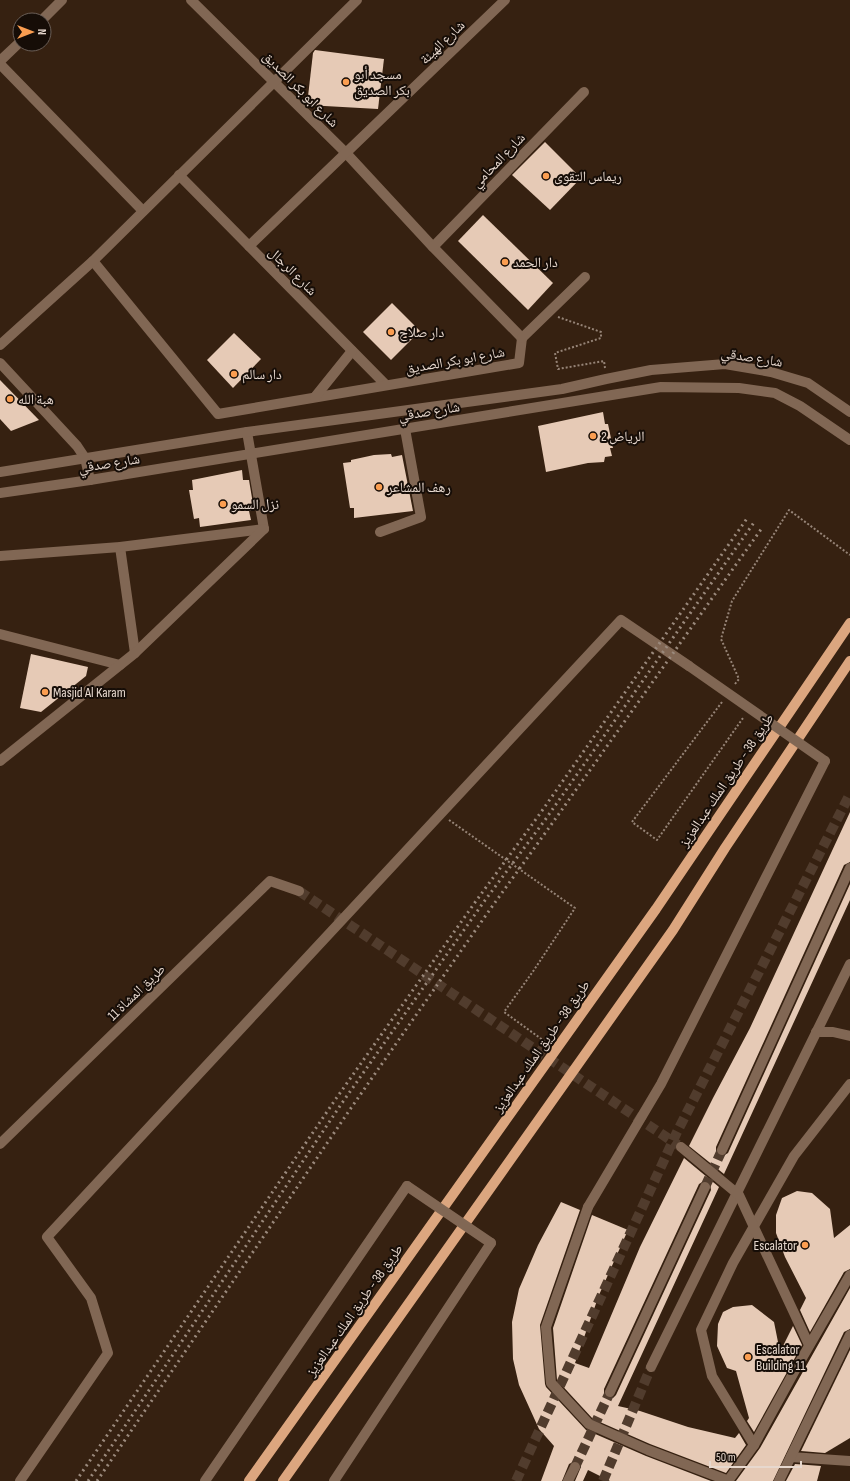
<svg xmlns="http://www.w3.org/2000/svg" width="850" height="1481" viewBox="0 0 850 1481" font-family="'Sofia Sans Condensed','Noto Naskh Arabic',sans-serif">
<rect width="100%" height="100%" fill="#362111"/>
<g fill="#e6cab6" fill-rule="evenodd">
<polygon points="315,50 384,59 378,109 307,105 313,53"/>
<polygon points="545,142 581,178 550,210 512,175"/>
<polygon points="483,215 553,283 528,310 458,241"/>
<polygon points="392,303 420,331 391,360 363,332"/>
<polygon points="234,333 261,359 233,388 207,360"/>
<polygon points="0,380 39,420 11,431 0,419"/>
<polygon points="603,412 605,424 608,424 613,448 610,448 612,456 605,457 604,462 588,463 546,472 538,426"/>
<polygon points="391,454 392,457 402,455 413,511 354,518 354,508 350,508 343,463 351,462 351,460 374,455"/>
<polygon points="242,470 243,480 249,480 254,510 249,511 251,520 200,527 199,518 194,519 189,490 193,490 192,480"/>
<polygon points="31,654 88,667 86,676 41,712 20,708"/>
<polygon points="850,812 850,862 844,865 716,1147 716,1151 719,1156 723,1156 728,1153 850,884 850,900 724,1174 689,1146 713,1098 750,1028"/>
<path d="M684 1158 719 1187 618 1406 640 1411 688 1427 735 1438 739 1433 746 1445 726 1473 650 1444 593 1419 557 1380 553 1328 592 1215 628 1230 599 1295 575 1363 589 1368 640 1247ZM704 1181 710 1183 711 1190 616 1395 613 1398H608L604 1395V1389L699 1184Z"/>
<polygon points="797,1191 812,1193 830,1209 834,1238 850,1225 850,1269 844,1272 810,1332 800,1310 806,1298 785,1257 776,1233 776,1215 782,1198"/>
<polygon points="561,1202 580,1210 540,1325 545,1384 546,1387 586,1430 646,1456 711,1481 610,1481 588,1470 583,1481 575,1481 581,1467 580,1463 575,1461 569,1464 562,1481 541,1481 554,1446 539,1429 519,1385 513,1359 512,1322 519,1289 538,1245"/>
<polygon points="850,1288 850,1329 844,1332 773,1481 736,1481 760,1448"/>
<polygon points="752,1305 774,1322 780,1352 793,1326 802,1345 754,1432 747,1421 749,1418 736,1371 727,1368 717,1346 718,1324 723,1312 733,1307"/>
<polygon points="850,1350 850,1438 825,1453 801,1451"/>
<polygon points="795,1464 821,1466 817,1481 786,1481"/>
</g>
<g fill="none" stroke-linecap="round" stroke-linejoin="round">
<g stroke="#513c2d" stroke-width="10" stroke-dasharray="10 5" stroke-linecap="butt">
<polyline points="299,891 678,1145"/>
<polyline points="705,1187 722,1150"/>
<polyline points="575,1467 610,1392"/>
<polyline points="516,1481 677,1132 850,794"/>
<polyline points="603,1481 651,1367"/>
</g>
<g stroke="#968477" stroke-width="2" stroke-dasharray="2 2" stroke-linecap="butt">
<polyline points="558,317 601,332 601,338 555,353 558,369 604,361 605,368"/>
<polyline points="735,684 739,679 721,639 732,601 789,510 850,555"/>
<polyline points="722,702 632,822 657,840 743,718"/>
<polyline points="449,820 575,908 534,970 504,1012 547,1043"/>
</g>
<g stroke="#816754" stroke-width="10">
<polyline points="191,0 346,153 433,247 522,338"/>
<polyline points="42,20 62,0"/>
<polyline points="0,61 20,42"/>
<polyline points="0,64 143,211"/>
<polyline points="179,175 386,385"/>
<polyline points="249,246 505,0"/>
<polyline points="433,247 584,92"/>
<polyline points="93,261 218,414 519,363 522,338"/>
<polyline points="522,338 585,277"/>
<polyline points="0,345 93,261 357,0"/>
<polyline points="0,363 77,446 85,458 90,480"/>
<polyline points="315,397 352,351"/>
<polyline points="247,432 264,529"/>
<polyline points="0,472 247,432 562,389 606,379 651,370 725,364 771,372 808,383 850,412"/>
<polyline points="0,493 90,480 661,387 739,388 775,393 800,406 850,440"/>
<polyline points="380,532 421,517 405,429"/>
<polyline points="120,547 135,653"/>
<polyline points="0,556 120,547 264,529"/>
<polyline points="0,634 120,665"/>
<polyline points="0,761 135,653 264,529"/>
<polyline points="816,1032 833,1032 850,1036"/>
<polyline points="0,1144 270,881 299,891"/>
<polyline points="722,1150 850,868"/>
<polyline points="588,1207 661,1084 825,761"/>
<polyline points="651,1367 850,964"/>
<polyline points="610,1392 705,1187"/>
<polyline points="754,1445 712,1376 701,1330 733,1263 794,1156 850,1084"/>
<polyline points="791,1457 850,1461"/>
<polyline points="20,1481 108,1353 91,1298 47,1237 621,620 689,666"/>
<polyline points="205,1481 407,1186"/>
<polyline points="334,1481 491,1243"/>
<polyline points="568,1481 575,1467"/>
<polyline points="728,1481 754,1445 794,1372 850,1275"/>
<polyline points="779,1481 850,1335"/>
</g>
<g stroke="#dca67f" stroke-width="10">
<polyline points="249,1481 656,909 850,623"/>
<polyline points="283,1481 673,930 725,848 850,661"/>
</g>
<g stroke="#9b8a7d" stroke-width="3" stroke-dasharray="2 4" stroke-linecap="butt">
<polyline points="76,1481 335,1100 476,901 539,815 748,517"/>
<polyline points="88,1481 342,1103 483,903 545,820 755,521"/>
<polyline points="97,1481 351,1108 491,908 551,825 762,528"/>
</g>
<g stroke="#816754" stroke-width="10">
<polyline points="689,666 825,761"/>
<polyline points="681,1147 739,1195 809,1345"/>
<polyline points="407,1186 491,1243"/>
<polyline points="588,1207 546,1327 551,1383 589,1424 648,1450 729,1481"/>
</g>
</g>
<g fill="#fb9e51" stroke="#160d07" stroke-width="1.5">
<circle cx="346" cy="82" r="4"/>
<circle cx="546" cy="176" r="4"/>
<circle cx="505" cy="262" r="4"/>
<circle cx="391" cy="332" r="4"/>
<circle cx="234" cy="374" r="4"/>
<circle cx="10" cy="399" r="4"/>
<circle cx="593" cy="436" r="4"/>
<circle cx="379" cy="487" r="4"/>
<circle cx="223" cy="504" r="4"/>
<circle cx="45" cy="692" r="4"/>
<circle cx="805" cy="1245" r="4"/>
<circle cx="748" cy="1357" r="4"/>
</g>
<g text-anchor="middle" stroke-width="4" stroke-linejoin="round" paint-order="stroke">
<g font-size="14" fill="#e7d8ce" stroke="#160d07">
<text transform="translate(442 42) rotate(-44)" y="5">شارع الهيئة</text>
<text transform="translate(301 89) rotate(45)" y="5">شارع ابو بكر الصديق</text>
<text transform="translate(498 160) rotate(-46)" y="5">شارع المحامي</text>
<text transform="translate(293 271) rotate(45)" y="5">شارع الرجال</text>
<text transform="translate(752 357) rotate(9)" y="5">شارع صدقي</text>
<text transform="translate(455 360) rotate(-10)" y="5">شارع ابو بكر الصديق</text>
<text transform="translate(429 411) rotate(-9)" y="5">شارع صدقي</text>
<text transform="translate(109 463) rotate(-9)" y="5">شارع صدقي</text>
<text transform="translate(726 780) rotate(-56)" y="5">طريق 38 - طريق الملك عبدالعزيز</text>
<text transform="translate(136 992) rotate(-44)" y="5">طريق المشاة 11</text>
<text transform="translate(541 1046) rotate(-55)" y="5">طريق 38 - طريق الملك عبدالعزيز</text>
<text transform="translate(354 1310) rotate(-55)" y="5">طريق 38 - طريق الملك عبدالعزيز</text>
</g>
<g font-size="14" fill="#e7d8ce" stroke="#160d07" text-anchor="start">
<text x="354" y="79">مسجد أبو<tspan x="354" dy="16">بكر الصديق</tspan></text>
<text x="554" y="181">ريماس التقوى</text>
<text x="513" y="267">دار الحمد</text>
<text x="399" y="337">دار صلاح</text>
<text x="242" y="379">دار سالم</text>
<text x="18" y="404">هبة الله</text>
<text x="601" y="441">الرياض 2</text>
<text x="387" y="492">رهف المشاعر</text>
<text x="231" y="509">نزل السمو</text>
<text x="53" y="697">Masjid Al Karam</text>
<text x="797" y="1250" text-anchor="end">Escalator</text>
<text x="756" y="1354">Escalator<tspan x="756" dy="16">Building 11</tspan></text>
</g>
</g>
<g transform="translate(32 32) rotate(90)"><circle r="19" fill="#160d07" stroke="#6a5e57"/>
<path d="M0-3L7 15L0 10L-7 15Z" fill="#fb9e51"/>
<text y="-6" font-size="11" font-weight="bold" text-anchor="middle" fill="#e7d8ce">N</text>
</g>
<path d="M710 1461v6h91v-6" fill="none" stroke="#e7d8ce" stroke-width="2"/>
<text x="716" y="1461" font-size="12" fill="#e7d8ce" stroke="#160d07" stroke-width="3" paint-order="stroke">50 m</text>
</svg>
